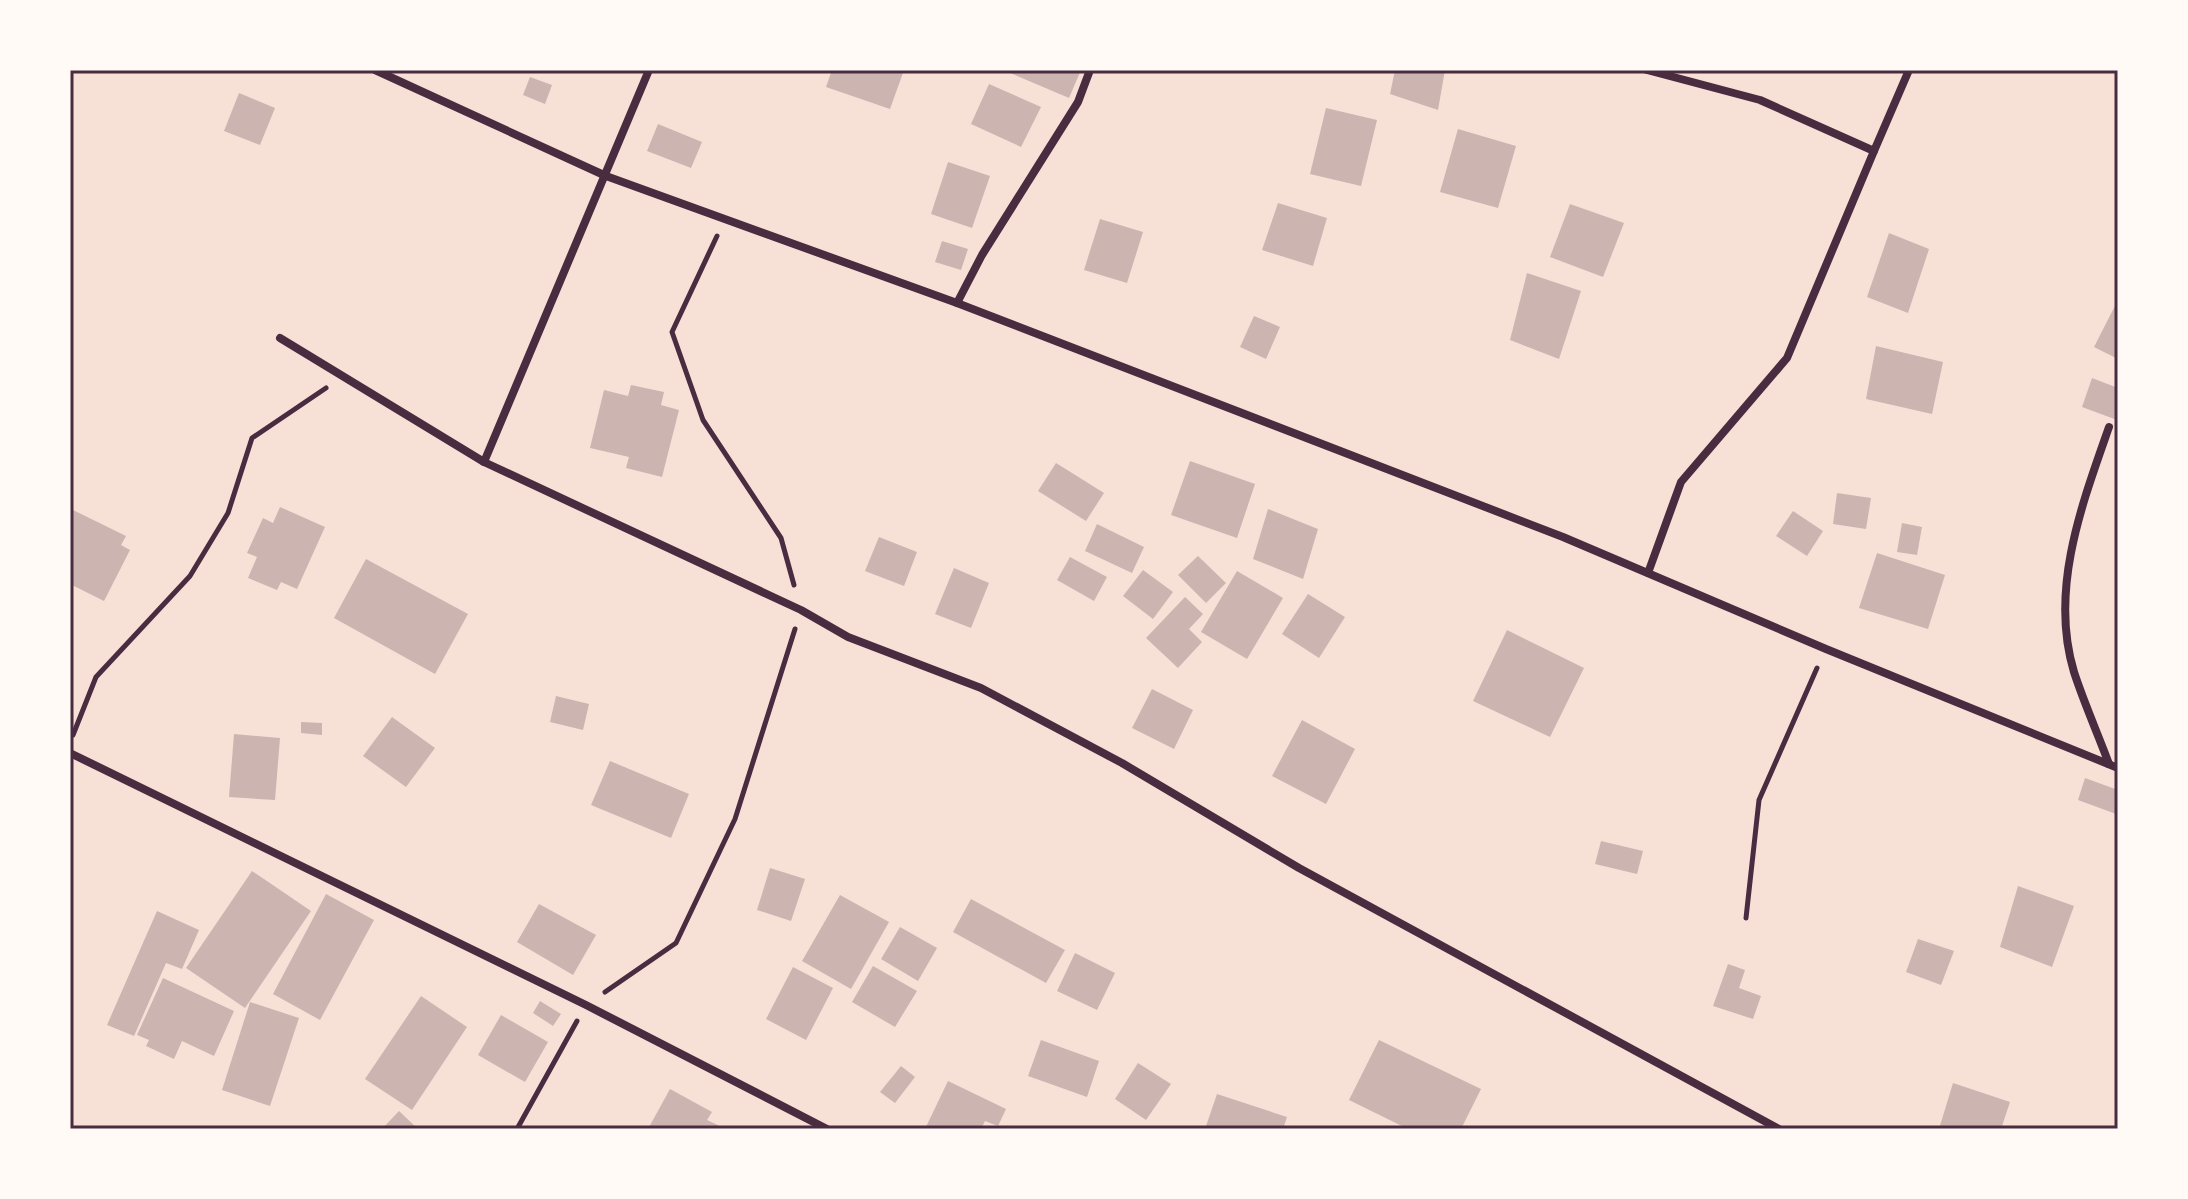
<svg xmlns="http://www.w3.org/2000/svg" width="2188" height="1199" viewBox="0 0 2188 1199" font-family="Manrope,sans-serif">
<rect width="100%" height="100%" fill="#f7e1d7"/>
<g fill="#ccb4b1">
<polygon points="832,70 904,70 890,109 826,87"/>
<polygon points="1003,70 1081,70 1069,98"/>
<polygon points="1395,70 1445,70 1438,110 1390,94"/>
<polygon points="530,77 552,85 545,104 523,95"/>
<polygon points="989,84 1041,107 1021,147 971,124"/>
<polygon points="239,93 275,108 260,145 224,131"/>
<polygon points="1326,108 1377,120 1361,186 1310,174"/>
<polygon points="658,124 702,142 691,168 647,151"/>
<polygon points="1458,129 1516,146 1498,208 1440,192"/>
<polygon points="948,162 990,176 972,228 931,214"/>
<polygon points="1278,203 1327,218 1313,266 1262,250"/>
<polygon points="1570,204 1624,223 1603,277 1550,257"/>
<polygon points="1100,219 1143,232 1127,283 1084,270"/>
<polygon points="1889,233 1929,249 1908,313 1867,297"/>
<polygon points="942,241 968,249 961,270 935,262"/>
<polygon points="1527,273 1581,291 1559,359 1510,340"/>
<polygon points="2118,300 2118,359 2094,347"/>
<polygon points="1254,316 1280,327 1266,359 1240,347"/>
<polygon points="1876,346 1943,362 1932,414 1866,399"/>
<polygon points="2092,378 2118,388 2117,420 2082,407"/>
<polygon points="631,385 664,392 661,405 679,410 662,477 626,468 629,457 590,448 604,390 628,396"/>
<polygon points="1190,461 1255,484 1237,538 1171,515"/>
<polygon points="1056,463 1104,493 1086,521 1038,491"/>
<polygon points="1837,493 1871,498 1866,529 1833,524"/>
<polygon points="280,507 325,527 297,589 281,582 277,590 248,578 257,557 247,553 263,518 273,523"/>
<polygon points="71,509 126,536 121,545 130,550 104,601 70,584"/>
<polygon points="1268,509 1318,529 1303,579 1253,559"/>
<polygon points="1793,511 1823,531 1807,556 1776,536"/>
<polygon points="1902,523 1922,527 1917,555 1897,552"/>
<polygon points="1097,524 1144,547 1132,573 1085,551"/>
<polygon points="879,537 917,552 904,586 865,571"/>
<polygon points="1877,553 1945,575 1928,629 1859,608"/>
<polygon points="1198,556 1226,583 1206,603 1178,575"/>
<polygon points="1070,557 1107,577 1094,601 1057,580"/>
<polygon points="366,559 468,614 435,674 334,618"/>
<polygon points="954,568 989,583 971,628 935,614"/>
<polygon points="1143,570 1173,592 1153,619 1123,596"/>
<polygon points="1237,571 1283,598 1247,659 1201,632"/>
<polygon points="1308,594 1345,617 1319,658 1282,634"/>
<polygon points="1185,597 1203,614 1189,629 1202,642 1178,668 1146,638"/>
<polygon points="1507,630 1584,668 1550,737 1473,701"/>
<polygon points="1152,689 1193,710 1174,749 1132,728"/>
<polygon points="556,696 589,704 583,730 550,722"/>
<polygon points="392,717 435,748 406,787 363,756"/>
<polygon points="1302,720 1355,749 1326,804 1272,776"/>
<polygon points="301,722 322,723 322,735 301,733"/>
<polygon points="234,734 280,738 275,800 229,797"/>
<polygon points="610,761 689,794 671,838 591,805"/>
<polygon points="2085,778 2118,790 2116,814 2078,800"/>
<polygon points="1601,841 1643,851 1637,874 1595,864"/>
<polygon points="770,868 805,879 791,921 757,910"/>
<polygon points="252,871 311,911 245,1008 186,968"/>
<polygon points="2018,886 2074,906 2052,967 2000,947"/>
<polygon points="326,894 374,920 320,1020 273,994"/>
<polygon points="840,895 889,922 851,989 802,961"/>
<polygon points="971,899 1065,950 1046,983 953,932"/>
<polygon points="539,904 596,935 573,975 517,942"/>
<polygon points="157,911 199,930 182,969 166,963 134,1036 107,1025"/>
<polygon points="900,927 937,948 918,981 881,959"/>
<polygon points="1918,939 1954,951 1941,985 1906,972"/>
<polygon points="1075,953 1115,973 1097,1010 1057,991"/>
<polygon points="1728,964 1745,970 1739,988 1761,996 1753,1019 1713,1006"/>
<polygon points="873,966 917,991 895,1027 852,1002"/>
<polygon points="793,967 833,988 806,1040 766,1019"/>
<polygon points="163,978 234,1011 214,1056 182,1041 174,1059 146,1046 149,1040 137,1035"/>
<polygon points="421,996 467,1027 412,1110 365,1079"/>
<polygon points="540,1001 561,1014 553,1026 533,1013"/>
<polygon points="250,1002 299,1018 270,1106 222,1090"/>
<polygon points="501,1015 548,1042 525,1082 478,1055"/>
<polygon points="1041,1040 1099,1061 1087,1097 1028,1076"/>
<polygon points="1379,1040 1481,1089 1461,1129 1408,1129 1349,1100"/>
<polygon points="1138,1063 1171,1084 1146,1120 1115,1099"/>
<polygon points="901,1066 915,1077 895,1103 880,1092"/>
<polygon points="948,1081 1006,1109 998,1126 985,1121 981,1129 925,1129"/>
<polygon points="1953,1083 2010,1102 2001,1129 1939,1129"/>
<polygon points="670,1089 712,1112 707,1120 726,1129 648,1129"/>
<polygon points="1217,1094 1287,1117 1283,1129 1205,1129"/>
<polygon points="399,1111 418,1129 382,1129"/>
</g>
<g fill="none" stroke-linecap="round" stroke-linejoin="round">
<g stroke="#4a2c40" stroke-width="5">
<polyline points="717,236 672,332 703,420 781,538 794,585"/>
<polyline points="73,735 96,677 190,576 228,513 252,438 326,388"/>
<polyline points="1746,918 1759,800 1817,668"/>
<polyline points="605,992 676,943 735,819 795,629"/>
<polyline points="517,1129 577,1021"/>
</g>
<g stroke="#4a2c40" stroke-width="8">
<polyline points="375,70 606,176 957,303 1563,537 1826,649 2118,768"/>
<polyline points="1647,70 1760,100 1874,151 1787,358 1681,482 1648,573"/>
<polyline points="1874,151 1909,70"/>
<polyline points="957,303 982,255 1078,102 1090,70"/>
<polyline points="280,338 484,462 801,610 848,637 981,688 1122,763 1299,868 1779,1129"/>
<path d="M2109 427C2082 504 2049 590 2074 672 2084 703 2098 734 2109 764"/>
<polyline points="484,462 649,70"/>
<polyline points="70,753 586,1005 827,1129"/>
</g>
</g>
<rect width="2188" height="1199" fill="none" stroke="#fffaf5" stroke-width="144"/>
<rect x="72" y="72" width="2044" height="1055" fill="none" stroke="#4a2c40" stroke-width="3"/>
</svg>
